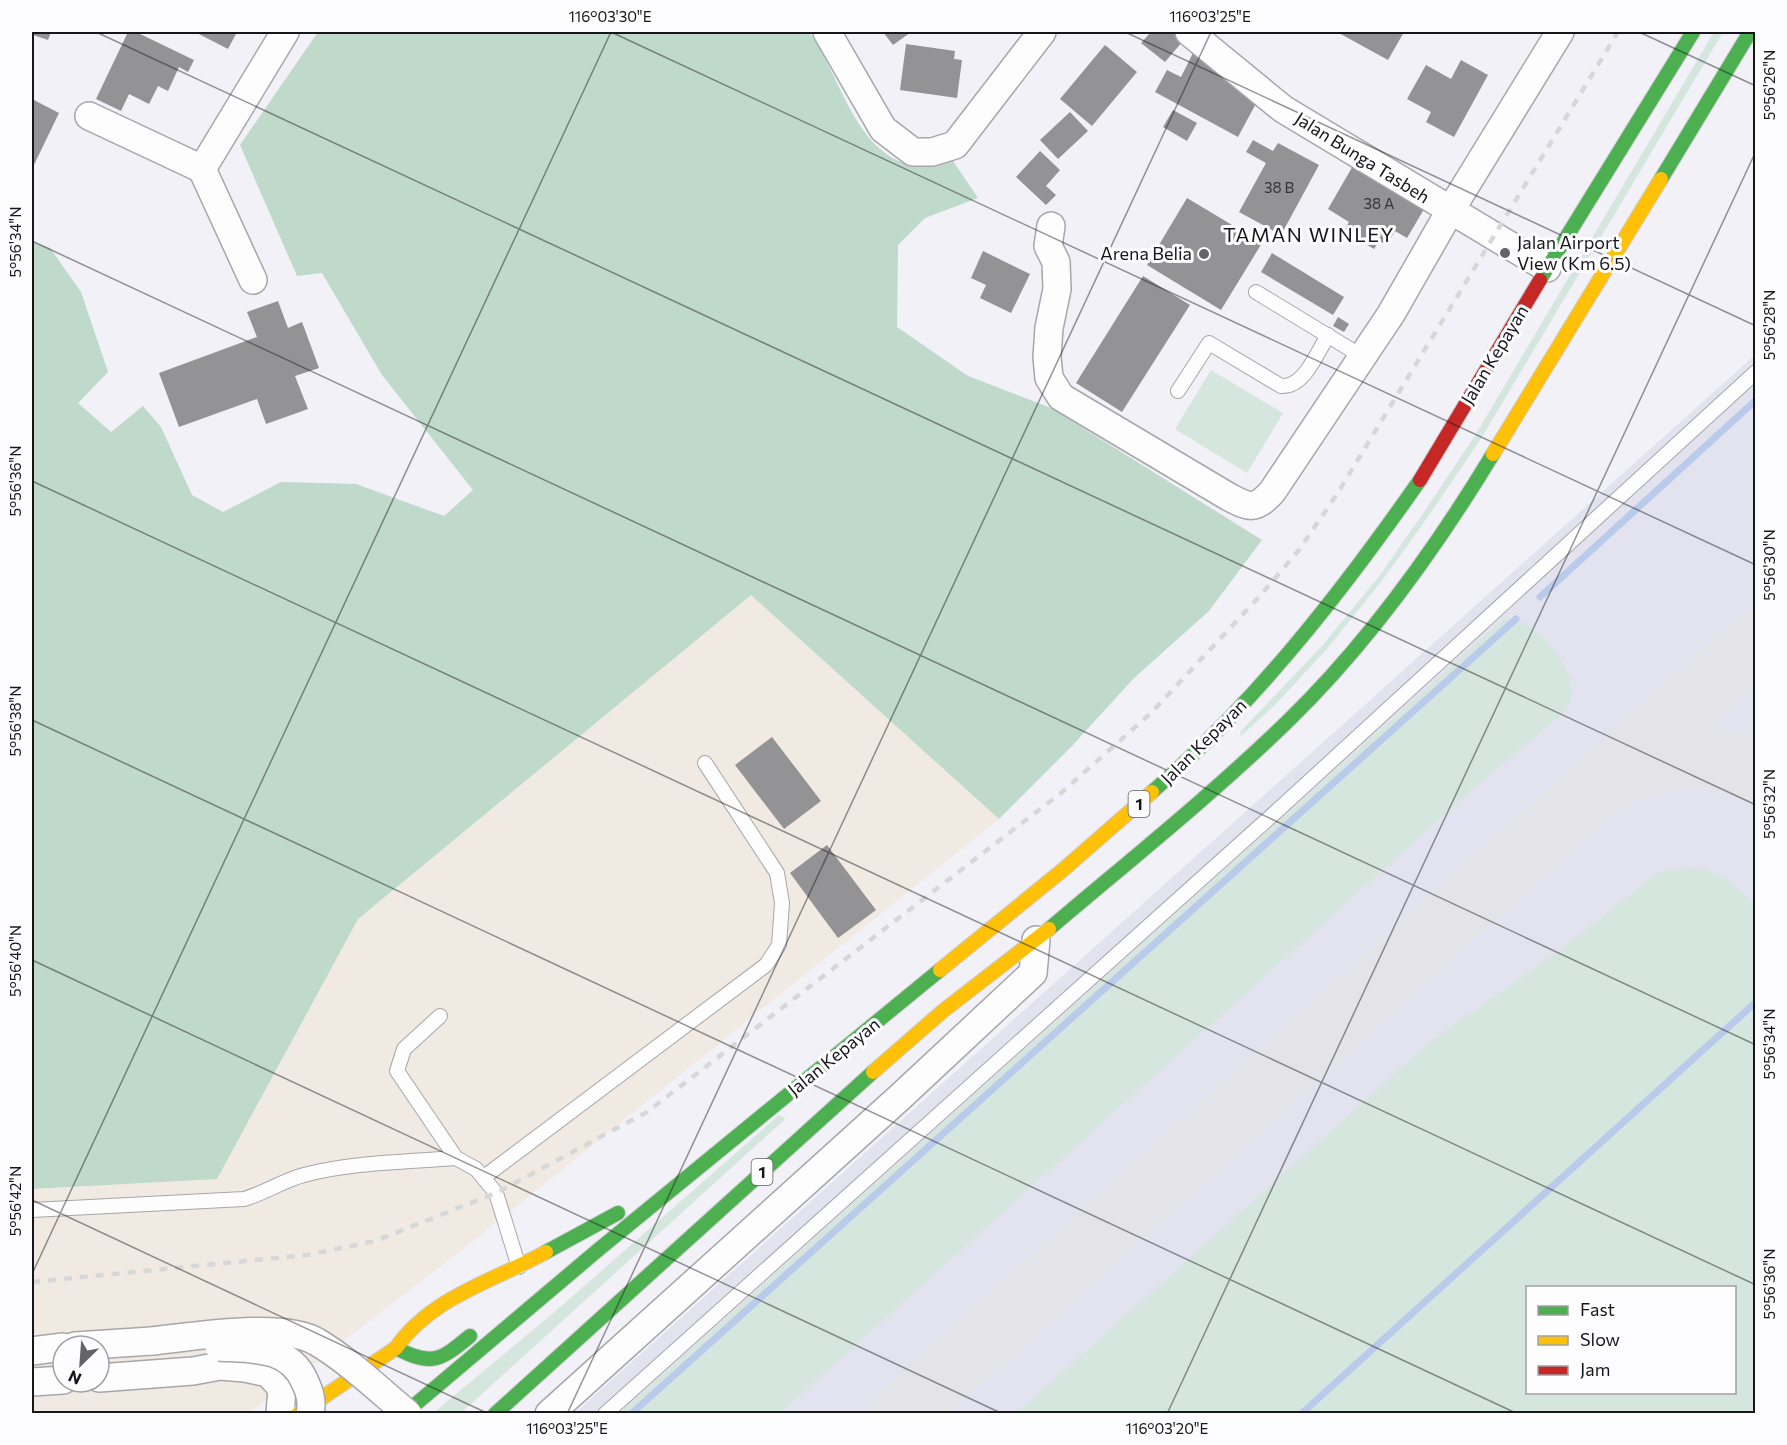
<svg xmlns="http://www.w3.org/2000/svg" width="1787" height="1445" viewBox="0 0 1787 1445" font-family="Commissioner,sans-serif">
<rect width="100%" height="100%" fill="#f1f1f7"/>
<path fill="#f0eae2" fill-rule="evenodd" d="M751 595 999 819 453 1257 249 1413 32 1414V1189L217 1179 358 919ZM63 1346H99V1382H63Z"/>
<path fill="#e3e3ef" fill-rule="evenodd" d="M1755 355V1413H575ZM1528 1288H1734V1392H1528Z"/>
<g fill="#d4e6dd" fill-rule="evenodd">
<polygon points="1714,32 1723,32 1482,437 1432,511 1384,578 1327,649 1274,706 1241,736 1240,732 1322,646 1380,575 1426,509 1476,434"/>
<polygon points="1211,370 1283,413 1247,473 1175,429"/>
<path d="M1516 619C1544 629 1586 679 1567 710L1474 788 780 1413H620L1503 620Z"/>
<path d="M1697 867C1722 873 1736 886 1755 903L1756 1406 1747 1413H1017L1430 1042 1564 947 1649 880 1663 871ZM1528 1288H1734V1392H1528Z"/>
<polygon points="779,1115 785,1118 784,1120 461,1413 432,1414 558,1309"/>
</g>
<path fill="#bfd9ca" d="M318 32H809C842 76 855 160 921 167 931 168 943 163 953 161L978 198 925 218 898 245 897 327 968 376 1051 408 1262 540 1209 611 1133 679 1072 746 999 819 751 595 358 919 217 1179 32 1189V242L50 248 81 292 108 372 78 403 111 432 143 406 161 427 192 495 223 512 281 482 356 484 444 516 473 490 382 375 322 273 297 276 240 145Z"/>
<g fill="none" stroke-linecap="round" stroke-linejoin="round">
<g stroke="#bacaea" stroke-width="7">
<polyline points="1540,597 1756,400"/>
<polyline points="631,1414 1516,619"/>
<polyline points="1301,1414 1756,1002"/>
</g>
<g stroke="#e4e4e8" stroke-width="63">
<path d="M1613 778C1656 753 1710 751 1756 771"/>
<polyline points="902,1414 1756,643"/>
</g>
</g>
<g fill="#939295">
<polygon points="32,32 51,32 48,40 33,35 32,39"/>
<polygon points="128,32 136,32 194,60 188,72 179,67 168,91 158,86 149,104 129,94 121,111 96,99"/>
<polygon points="195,32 237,32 228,49"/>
<polygon points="883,32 911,32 893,45"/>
<polygon points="1151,32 1172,32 1183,41 1165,62 1141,43"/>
<polygon points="1337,32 1404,32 1388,60"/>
<polygon points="1198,43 1268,81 1238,137 1155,92 1167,70 1181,77"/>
<polygon points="906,44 955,51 954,59 962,60 957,98 900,90"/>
<polygon points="1105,45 1137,72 1092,126 1060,99"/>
<polygon points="1461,60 1488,75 1454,137 1426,122 1431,112 1407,99 1426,65 1451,79"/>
<polygon points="32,99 59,113 32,169"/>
<polygon points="1173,110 1197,123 1187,141 1163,127"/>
<polygon points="1070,112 1088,131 1058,159 1040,140"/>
<polygon points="1253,140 1273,151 1278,143 1319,165 1281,235 1239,212 1266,163 1246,152"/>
<polygon points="1040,151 1060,170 1046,186 1056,195 1046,205 1016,177"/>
<polygon points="1358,157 1430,199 1407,238 1395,231 1387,245 1379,241 1374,249 1344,231 1349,222 1328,209"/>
<polygon points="1187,198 1262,243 1221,310 1147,265"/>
<polygon points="983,251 1030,274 1011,313 980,298 986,285 971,278"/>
<polygon points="1272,253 1344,297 1333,315 1261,272"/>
<polygon points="1143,276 1190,305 1122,412 1076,383"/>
<polygon points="278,301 288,328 302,322 319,368 295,376 308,409 266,424 257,399 179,427 159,373 257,337 247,312"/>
<polygon points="1338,317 1349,324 1344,332 1333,326"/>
<polygon points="772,737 821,801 784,829 735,765"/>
<polygon points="827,845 876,910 838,938 790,873"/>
</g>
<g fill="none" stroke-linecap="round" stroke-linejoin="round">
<defs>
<g id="lane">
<polyline points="1256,292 1363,357"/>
<path d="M1178 391 1209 343 1281 386C1304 388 1317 353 1328 335"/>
<polyline points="440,1016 404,1049 397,1071 456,1158 476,1169 496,1193 519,1267"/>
<polyline points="484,1177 766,965 779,945 782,903 777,873 705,763"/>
<path d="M32 1210 244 1199C265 1193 284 1180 304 1175 353 1162 407 1162 456 1158"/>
<polyline points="605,1414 1279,809 1756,372"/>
</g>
<g id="street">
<polyline points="827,32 883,129 913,152 932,152 955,145 1042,32"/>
<polyline points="1189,32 1283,109 1547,268"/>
<polyline points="89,116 202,169 285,32"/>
<polyline points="202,169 253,280"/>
<path d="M1051 226 1048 246 1056 262 1057 289 1049 328 1047 357 1049 378 1061 397 1229 497C1250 508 1255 510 1272 492L1391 314 1450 211 1560 32"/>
<polyline points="75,1346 152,1341"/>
<polyline points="32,1351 63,1347"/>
<polyline points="99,1378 193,1371 220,1366 245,1368 268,1373 282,1388 280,1414"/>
<polyline points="32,1382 63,1380"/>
<polyline points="549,1414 899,1098 1033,973 1036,940"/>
</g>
<g id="fast">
<polyline points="1661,179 1750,32"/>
<polyline points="1540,280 1693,32"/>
<path d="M1152 792C1256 702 1341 593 1420 480"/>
<path d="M1049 929C1129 861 1213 794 1289 720 1368 643 1436 548 1493 454"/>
<polyline points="546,1252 618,1213"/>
<path d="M396 1348C432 1367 441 1360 470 1336"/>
<polyline points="404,1414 598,1250 940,970"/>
<polyline points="495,1414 873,1072"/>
</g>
<g id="slow">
<polyline points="1493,454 1661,179"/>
<polyline points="940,970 1064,869 1152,792"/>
<polyline points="873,1072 943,1011 1049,929"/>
<path d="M298 1414 396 1348C431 1297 494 1281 546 1252"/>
</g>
<polyline id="jam" points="1420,480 1540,280"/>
</defs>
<use href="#lane" stroke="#a6a6ab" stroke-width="16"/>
<use href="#street" stroke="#a6a6ab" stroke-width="30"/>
<use href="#fast" stroke="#ccccce" stroke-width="16"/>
<use href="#slow" stroke="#ccccce" stroke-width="16"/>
<use href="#jam" stroke="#ccccce" stroke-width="16"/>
<use href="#lane" stroke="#fdfdfe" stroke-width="14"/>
<use href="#street" stroke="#fdfdfe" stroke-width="27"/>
<use href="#fast" stroke="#4caf50" stroke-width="14"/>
<use href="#slow" stroke="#ffc107" stroke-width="14"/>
<use href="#jam" stroke="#c62828" stroke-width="14"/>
<polyline stroke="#d7d7d8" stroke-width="4.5" stroke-dasharray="8 8" stroke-linecap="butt" points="32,1282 307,1255 375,1241 496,1193 647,1112 1061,793 1151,713 1258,598 1299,550 1337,494 1618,32"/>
<defs>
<g id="street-bridge">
<path d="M152 1341C191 1337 284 1321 317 1342 349 1361 379 1390 408 1414"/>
<path d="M219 1347C252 1349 290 1346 305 1382 310 1392 313 1402 310 1414"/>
</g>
</defs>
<use href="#street-bridge" stroke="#a6a6ab" stroke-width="30" stroke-linecap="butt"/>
<use href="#street-bridge" stroke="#fdfdfe" stroke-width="27"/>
</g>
<path fill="none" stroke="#17171b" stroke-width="1.5" stroke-opacity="0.45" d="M96 32 1756 805M611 32 1756 565M1125 32 1756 326M1639 32 1756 86M32 241 1756 1045M32 481 1756 1285M32 720 1518 1414M32 960 1003 1414M32 1200 489 1414M32 1274 611 32M567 1414 1211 32M1167 1414 1756 151"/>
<g fill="#636368" stroke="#fdfdff" stroke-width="2">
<circle cx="1505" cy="253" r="6"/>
<circle cx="1204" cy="254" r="6"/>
</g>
<g text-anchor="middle" stroke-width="6" stroke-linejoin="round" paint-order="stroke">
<g font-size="15" fill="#36363a">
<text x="1279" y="193">38 B</text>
<text x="1379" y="209">38 A</text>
</g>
<g fill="#fdfdff" stroke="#5c5c5f" stroke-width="1.5">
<rect x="1128.5" y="791" width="21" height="26" rx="4.5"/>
<rect x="751.5" y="1159" width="21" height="26" rx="4.5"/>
</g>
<g font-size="16" font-weight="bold" fill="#17171b">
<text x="1139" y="810">1</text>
<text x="762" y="1178">1</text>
</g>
<g font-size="18" fill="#17171b" stroke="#fdfdff">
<text transform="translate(1362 158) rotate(32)" y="6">Jalan Bunga Tasbeh</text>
<text transform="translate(1495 355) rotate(-59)" y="6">Jalan Kepayan</text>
<text transform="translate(1204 742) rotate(-45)" y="6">Jalan Kepayan</text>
<text transform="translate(834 1057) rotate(-39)" y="6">Jalan Kepayan</text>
</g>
<g font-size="18" fill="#17171b" stroke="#fdfdff" text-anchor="start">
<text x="1517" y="249">Jalan Airport<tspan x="1517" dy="21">View (Km 6.5)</tspan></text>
<text x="1192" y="260" text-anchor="end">Arena Belia</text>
</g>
<g font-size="20" letter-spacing="1.5" fill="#17171b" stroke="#fdfdff">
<text x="1309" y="242">TAMAN WINLEY</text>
</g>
</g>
<rect width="1787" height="1445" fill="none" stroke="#fdfdff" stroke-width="66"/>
<rect x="1526" y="1286" width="210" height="108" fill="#fdfdff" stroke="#a1a1a4" stroke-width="1.5"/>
<rect x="1538" y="1306" width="30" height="9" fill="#4caf50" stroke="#a1a1a4" stroke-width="1.5"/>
<text x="1580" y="1316" font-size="18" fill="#17171b">Fast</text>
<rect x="1538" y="1336" width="30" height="9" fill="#ffc107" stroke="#a1a1a4" stroke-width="1.5"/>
<text x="1580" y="1346" font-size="18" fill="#17171b">Slow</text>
<rect x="1538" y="1366" width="30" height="9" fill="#c62828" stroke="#a1a1a4" stroke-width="1.5"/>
<text x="1580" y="1376" font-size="18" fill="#17171b">Jam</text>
<g transform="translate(81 1364) rotate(205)"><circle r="28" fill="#fdfdff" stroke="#a1a1a4" stroke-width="1.5"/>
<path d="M0-4.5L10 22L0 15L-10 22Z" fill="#636368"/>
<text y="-9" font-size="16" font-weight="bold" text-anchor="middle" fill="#17171b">N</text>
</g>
<rect x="33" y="33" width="1721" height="1379" fill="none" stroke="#17171b" stroke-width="2"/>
<g font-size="15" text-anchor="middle" fill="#17171b">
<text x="610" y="22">116°03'30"E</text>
<text x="1210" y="22">116°03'25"E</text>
<text transform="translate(1770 85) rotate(-90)" y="5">5°56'26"N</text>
<text transform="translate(16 242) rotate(-90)" y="5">5°56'34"N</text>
<text transform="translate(1770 325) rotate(-90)" y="5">5°56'28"N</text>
<text transform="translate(16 481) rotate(-90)" y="5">5°56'36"N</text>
<text transform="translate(1770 565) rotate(-90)" y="5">5°56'30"N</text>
<text transform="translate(16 721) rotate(-90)" y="5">5°56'38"N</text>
<text transform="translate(1770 804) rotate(-90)" y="5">5°56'32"N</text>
<text transform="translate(16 961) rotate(-90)" y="5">5°56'40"N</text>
<text transform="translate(1770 1044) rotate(-90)" y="5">5°56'34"N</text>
<text transform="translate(16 1201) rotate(-90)" y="5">5°56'42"N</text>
<text transform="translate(1770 1284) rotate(-90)" y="5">5°56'36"N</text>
<text x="567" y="1434">116°03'25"E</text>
<text x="1167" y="1434">116°03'20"E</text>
</g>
</svg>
